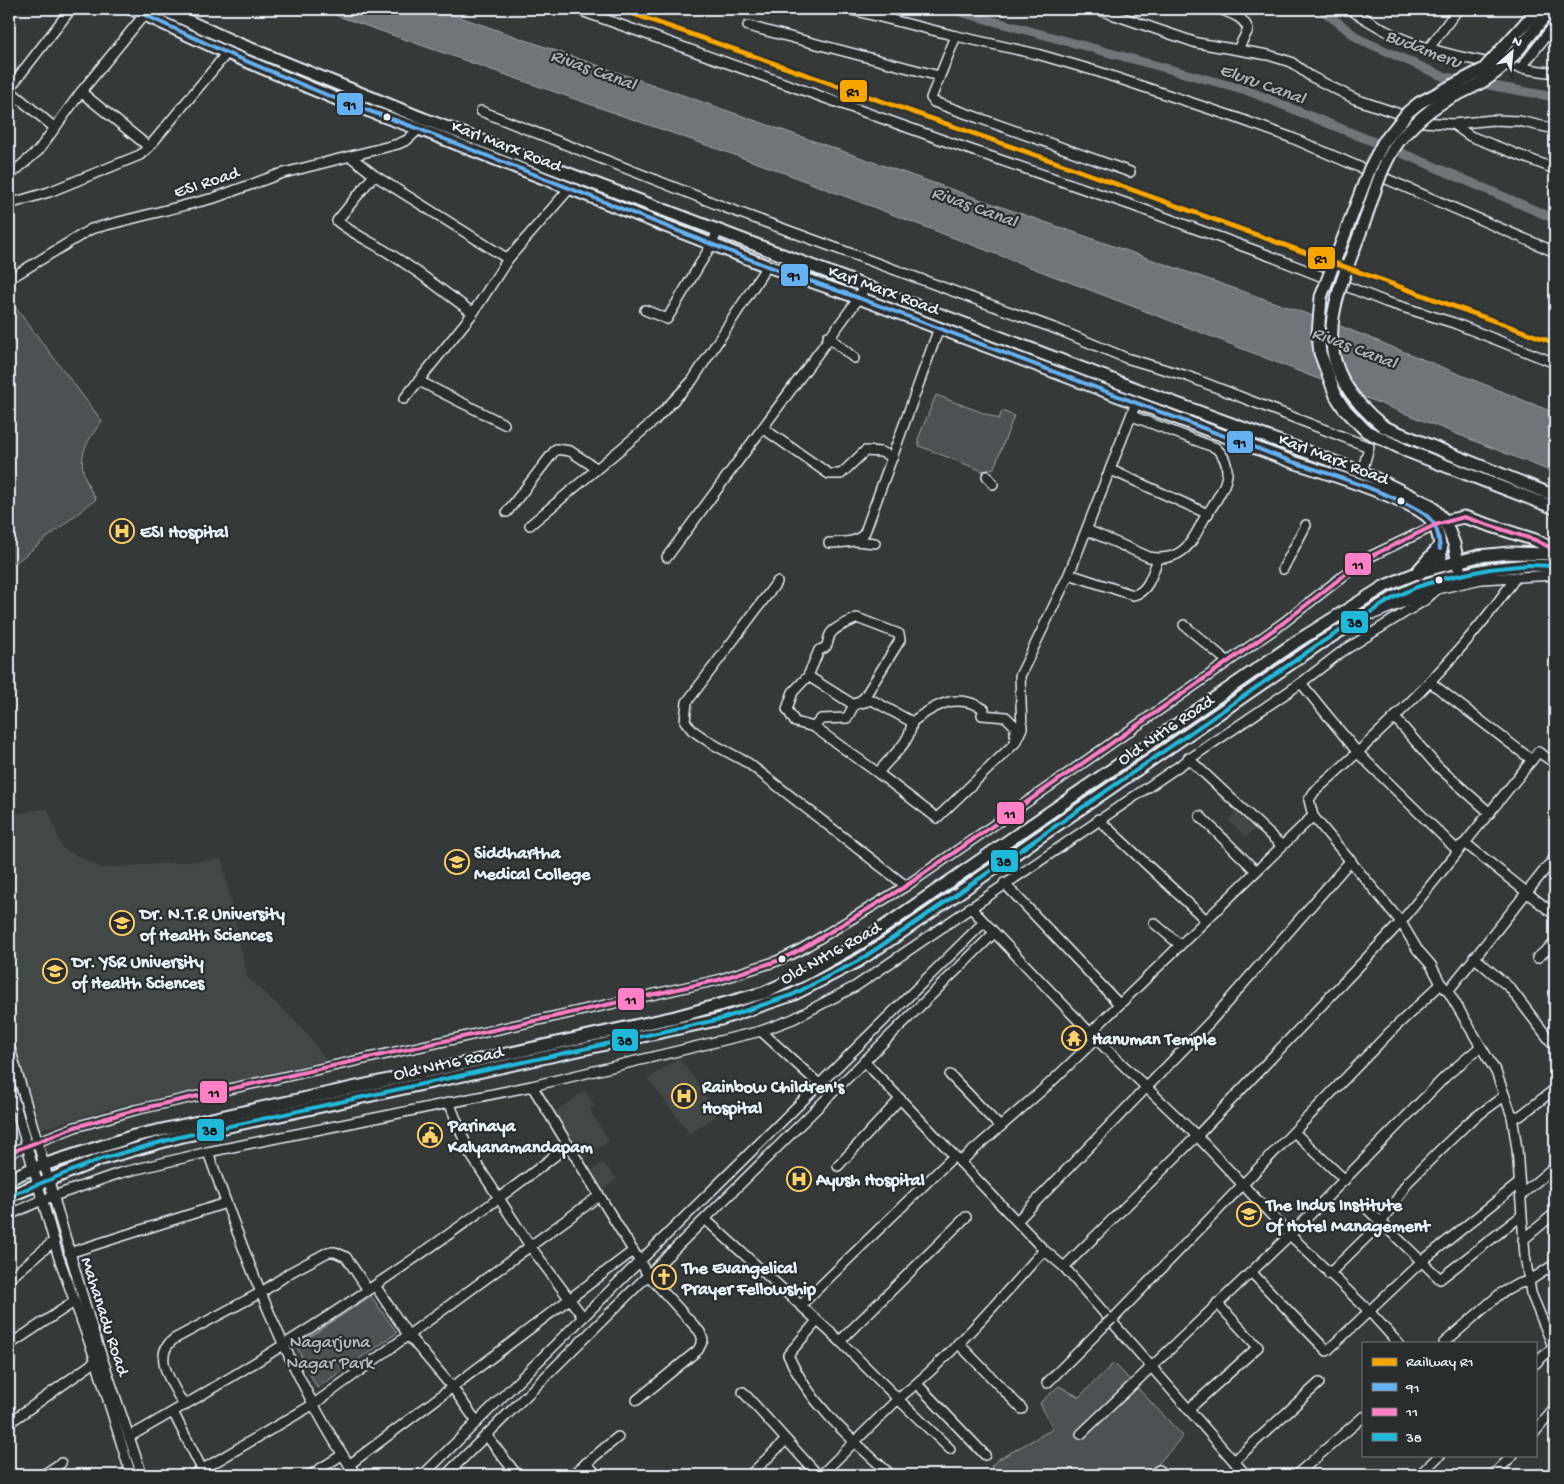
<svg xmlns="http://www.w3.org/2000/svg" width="1564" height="1484" viewBox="0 0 1564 1484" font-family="'Gochi Hand',sans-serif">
<rect width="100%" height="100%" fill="#35393a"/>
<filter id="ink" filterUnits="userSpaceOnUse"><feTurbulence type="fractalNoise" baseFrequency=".02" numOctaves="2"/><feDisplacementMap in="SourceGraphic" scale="10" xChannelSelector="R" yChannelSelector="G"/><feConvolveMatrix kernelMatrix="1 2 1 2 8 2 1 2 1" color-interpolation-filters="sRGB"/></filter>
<g filter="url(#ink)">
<g fill="#424647">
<polygon points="48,808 62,848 102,868 222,859 247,977 301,1026 327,1061 110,1109 37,1130 9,1055 9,815"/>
<polygon points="1236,812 1254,830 1246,837 1228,820"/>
<polygon points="679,1058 720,1113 690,1134 648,1079"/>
<polygon points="585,1091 595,1106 590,1110 609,1142 584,1157 554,1112"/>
<polygon points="603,1162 617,1179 600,1193 586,1175"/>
<polygon points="1246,1201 1262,1217 1252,1227 1236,1211"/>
</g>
<g fill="#4d5152" stroke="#9aa1a5">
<path d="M9 299 102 421C79 451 75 466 96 499L14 564 9 561Z"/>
<polygon points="936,395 999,419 1002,411 1014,416 994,468 983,471 919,446 918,439"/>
<polygon points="371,1296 397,1333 317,1388 296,1346"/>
<polygon points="1114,1363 1183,1436 1151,1472 1153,1475 997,1475 991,1466 999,1459 1053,1429 1040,1403 1059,1386 1079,1397"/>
</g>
<polygon fill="#707579" stroke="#a0a7ac" points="318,9 437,9 1333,323 1555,413 1555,473 1205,334 766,166"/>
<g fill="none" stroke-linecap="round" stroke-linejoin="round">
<g stroke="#707579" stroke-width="9">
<polyline points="949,9 1246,90 1426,163 1555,219"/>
<polyline points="1321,9 1359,39 1442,76 1464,81"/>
<polyline points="1477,83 1555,97"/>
</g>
<defs>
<g id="minor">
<polyline points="576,9 951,143 1131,205 1270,256 1386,302 1454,323 1555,363"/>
<polyline points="848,9 956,36 931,98 934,102 1130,172"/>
<polyline points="1097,9 1197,43 1268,55 1291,62 1310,76 1355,99 1423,122 1453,124 1493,120 1519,121 1555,129"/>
<path d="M1219 9C1230 13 1245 17 1248 30L1238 49"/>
<path d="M1349 9C1362 17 1375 25 1388 32 1434 56 1504 66 1555 73"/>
<polyline points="748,26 939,76"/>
<polyline points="956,36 1037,54 1099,72 1237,118 1292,138 1555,252"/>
<polyline points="1429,48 1458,9"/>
<polyline points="1521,68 1555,24"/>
<polyline points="9,89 71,9"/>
<polyline points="9,90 55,128"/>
<polyline points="81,92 149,147"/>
<polyline points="481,111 724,207 1059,330 1126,358 1187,376 1369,447 1362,472"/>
<polyline points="1453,124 1470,136 1555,169"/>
<polyline points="351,157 374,175 508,259"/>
<path d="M374 175 337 221C354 235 376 244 395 257 422 274 447 294 473 313"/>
<polyline points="9,176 38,151 81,92 144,15"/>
<polyline points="9,204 49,192 140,155 149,147 227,53"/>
<polyline points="9,279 91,229 214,198 280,174 398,144 407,140 419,129"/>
<polyline points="645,310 667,319 712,244 718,230"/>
<polyline points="828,336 854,358"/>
<polyline points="419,381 504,424"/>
<polyline points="404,399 473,313 508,259 570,188"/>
<polyline points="764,429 829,474 841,474 865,451 881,452 893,457"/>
<polyline points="1111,470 1208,514"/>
<polyline points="987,476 993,484"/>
<polyline points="507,512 556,449 570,451 596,468"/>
<polyline points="530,525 654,421 692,381 767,266"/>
<path d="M1087 530 1149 557C1161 559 1173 558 1182 551 1192 544 1198 530 1204 519 1218 497 1241 471 1216 448L1132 416"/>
<polyline points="855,541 875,543"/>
<path d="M829 543C842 542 858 544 865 532L939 328"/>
<polyline points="667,557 859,298 865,286"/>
<polyline points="1283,569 1306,525"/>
<path d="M1069 574 1133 595C1149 592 1152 573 1158 559"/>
<path d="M1516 577C1460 658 1388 726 1314 792L1309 800 1313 816 1401 922 1417 949 1431 965 1441 984 1448 991 1496 1072 1512 1116 1517 1149 1525 1256 1531 1293 1555 1351"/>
<polyline points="777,582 687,702 685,721 692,730 711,743 748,763 906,886"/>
<polyline points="1374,614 1437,589 1481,579 1555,575"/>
<polyline points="1184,625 1227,661"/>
<path d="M808 676 819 650C832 647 825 639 832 632 837 626 850 622 857 618L899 634 900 640 864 698 854 705 808 676 793 692 787 709 795 722 814 727"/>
<polyline points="1430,682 1532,760 1538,752 1555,763"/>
<polyline points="1301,683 1358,753 1456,849 1465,843 1555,915"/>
<polyline points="1396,719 1437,766 1490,813"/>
<path d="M1015 743V726L1006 717 982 715 984 709C956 692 935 705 912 722 910 745 891 755 878 773L937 818 1015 743 1022 728 1020 676 1069 574 1136 403"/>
<polyline points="1188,758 1281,845"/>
<polyline points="878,773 814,727 821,719 847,718 854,705 872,700 912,722"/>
<polyline points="1200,816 1255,870"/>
<polyline points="1098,819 1206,920"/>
<polyline points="1004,883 1119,1004"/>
<polyline points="970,907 1096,1039 1197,1136 1290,1235 1369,1311 1398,1343"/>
<polyline points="1154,923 1180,945"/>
<polyline points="1474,957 1510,988 1555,1047"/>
<polyline points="1537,958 1555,943"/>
<polyline points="1448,991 1555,857"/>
<polyline points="761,1031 819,1084"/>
<polyline points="1090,1033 1313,816"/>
<polyline points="9,1045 92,1328 142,1475"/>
<polyline points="864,1061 1044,1250 1064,1267 1246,1475"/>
<polyline points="950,1075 1000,1127"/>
<polyline points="9,1083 58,1255 96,1361 131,1475"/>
<polyline points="532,1086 648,1275 700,1332 703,1340 698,1350 637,1400"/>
<polyline points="449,1102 469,1152 530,1246 583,1317"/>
<polyline points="1512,1116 1520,1116 1555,1089"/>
<polyline points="1294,1132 1345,1180"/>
<path d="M208 1152C247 1262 290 1378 356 1475"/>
<polyline points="9,1153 75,1127 135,1110 718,980 777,961 800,950 906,886 1198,683 1283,623 1365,559 1440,523"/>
<polyline points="960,1162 1048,1085 1096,1039"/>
<polyline points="838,1166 900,1099"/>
<polyline points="1521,1195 1555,1166"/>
<polyline points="1364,1206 1440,1279 1521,1216"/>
<polyline points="9,1215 42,1200 120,1173 208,1152 532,1086 761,1031 793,1019 856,986 1301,683 1340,653 1425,600 1437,589"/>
<path d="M706 1220 840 1341 898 1399C952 1356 998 1301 1044 1250"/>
<polyline points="1017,1221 1210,1022 1351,860"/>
<polyline points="1523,1240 1555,1213"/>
<polyline points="69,1253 226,1203"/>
<polyline points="1064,1267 1197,1136 1401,922 1532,760"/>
<polyline points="1251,1272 1327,1351 1421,1262 1518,1184"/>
<polyline points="1329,1274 1381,1223 1408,1182 1440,1150 1469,1122 1504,1096"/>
<polyline points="9,1279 54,1241"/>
<polyline points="376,1287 408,1335 452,1387 477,1422"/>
<polyline points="801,1305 954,1156"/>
<path d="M817 1321 788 1355C810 1405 851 1439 891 1475"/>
<polyline points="1111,1321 1391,1031 1441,984"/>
<polyline points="840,1341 966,1217"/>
<polyline points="958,1343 1022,1409"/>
<polyline points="1444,1343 1500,1294 1518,1284 1529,1281 1555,1264"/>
<polyline points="9,1345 74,1302"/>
<polyline points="1535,1364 1553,1347"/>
<polyline points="1047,1383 1103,1327"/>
<polyline points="917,1384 985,1455"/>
<polyline points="743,1392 818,1475"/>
<path d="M184 1406C174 1386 150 1356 174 1339L262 1292 291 1272 328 1252H335L346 1257 368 1290"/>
<polyline points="1189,1409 1258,1347 1217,1303"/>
<polyline points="173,1412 205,1475"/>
<polyline points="9,1423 96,1361"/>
<polyline points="1535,1432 1555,1408"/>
<polyline points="1081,1434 1290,1235 1446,1076 1480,1047"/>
<polyline points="486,1435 517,1475"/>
<path d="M129 1437C283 1350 429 1254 569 1145"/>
<polyline points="1234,1461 1319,1383"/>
<polyline points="586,1463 597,1475"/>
<polyline points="349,1465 633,1251"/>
<polyline points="9,1473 10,1475"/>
<polyline points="43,1475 61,1463"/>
<polyline points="193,1475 314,1404 599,1196"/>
<polyline points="310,1475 342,1455"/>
<polyline points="423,1475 983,923"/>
<polyline points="446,1475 993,934"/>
<polyline points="572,1475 618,1437"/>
<polyline points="750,1475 786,1440"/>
<polyline points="821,1475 898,1399 950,1449"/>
<polyline points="1152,1475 1159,1470"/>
<polyline points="1296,1475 1363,1417"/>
<polyline points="1419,1475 1440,1455"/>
<polyline points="1493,1475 1513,1455"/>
</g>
<g id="major">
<path d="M132 9 227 53 339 100 419 129 767 266 859 298 1293 462C1320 471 1416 500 1431 520 1439 530 1440 544 1441 557"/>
<polyline points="162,9 234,42 424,119 1139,390 1362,472 1430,505 1445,521 1454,544 1459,568"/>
<polyline points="1445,521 1464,517 1535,540 1555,550"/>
<polyline points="9,1179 34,1168 134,1136 675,1017 763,993 805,974 862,942 1299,640 1385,586 1419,572 1479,556 1509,553 1555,554"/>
<polyline points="9,1196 101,1159 179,1137 721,1019 792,995 858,961 902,932 1319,644 1395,597 1417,587 1446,578 1490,569 1528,565 1555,566"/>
</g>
<polyline id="highway" points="1419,572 1440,548"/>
</defs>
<use href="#minor" stroke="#e8f1f8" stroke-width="12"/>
<use href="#major" stroke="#e8f1f8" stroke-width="15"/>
<use href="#highway" stroke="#e8f1f8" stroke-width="18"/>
<use href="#minor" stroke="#2a2d2e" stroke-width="9"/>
<use href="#major" stroke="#2a2d2e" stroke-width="11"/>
<use href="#highway" stroke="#2a2d2e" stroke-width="14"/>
<defs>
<polyline id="minor-bridge" points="1103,1327 1112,1319"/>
<g id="major-bridge">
<polyline points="1538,9 1484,69 1419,103 1408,112 1383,143 1370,168 1321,297 1318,335 1320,353 1336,396 1343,407 1366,431 1407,451 1555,508"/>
<path d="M1551 9C1532 31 1515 59 1491 76 1476 88 1457 93 1441 103 1428 111 1415 123 1404 135 1383 158 1375 191 1365 220 1334 303 1301 360 1384 427L1555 496"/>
</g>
</defs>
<use href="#minor-bridge" stroke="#e8f1f8" stroke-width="12" stroke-linecap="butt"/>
<use href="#major-bridge" stroke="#e8f1f8" stroke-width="15" stroke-linecap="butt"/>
<use href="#minor-bridge" stroke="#2a2d2e" stroke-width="9"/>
<use href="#major-bridge" stroke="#2a2d2e" stroke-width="11"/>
<defs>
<path id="bus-1" d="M132 9 227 53 339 100 419 129 767 266 859 298 1293 462C1320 471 1415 500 1431 520 1438 528 1439 539 1440 549"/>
<polyline id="bus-2" points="9,1153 75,1127 135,1110 718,980 777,961 800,950 906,886 1198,683 1283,623 1365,559 1435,525 1464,517 1535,540 1555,550"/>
<polyline id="bus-3" points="9,1196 101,1159 179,1137 721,1019 792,995 858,961 902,932 1319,644 1395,597 1417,587 1446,578 1490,569 1528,565 1555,566"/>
</defs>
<use href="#bus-1" stroke="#2a2d2e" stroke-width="8"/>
<use href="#bus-2" stroke="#2a2d2e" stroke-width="8"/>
<use href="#bus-3" stroke="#2a2d2e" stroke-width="8"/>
<use href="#bus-1" stroke="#66b1f2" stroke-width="4"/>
<use href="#bus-2" stroke="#ff80c5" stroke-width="4"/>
<use href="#bus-3" stroke="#20b9da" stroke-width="4"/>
<defs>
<polyline id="rail-1" points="619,9 1058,163 1555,343"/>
</defs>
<use href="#rail-1" stroke="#2a2d2e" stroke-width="9"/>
<use href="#rail-1" stroke="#f7a600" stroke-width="5"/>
</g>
</g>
<defs>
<symbol id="hospital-ring" viewBox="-11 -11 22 22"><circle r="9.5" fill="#2a2d2e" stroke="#ffd166" stroke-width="1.5"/><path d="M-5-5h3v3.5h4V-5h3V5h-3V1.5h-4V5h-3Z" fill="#ffd166"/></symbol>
<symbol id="university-ring" viewBox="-11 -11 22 22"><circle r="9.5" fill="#2a2d2e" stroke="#ffd166" stroke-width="1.5"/><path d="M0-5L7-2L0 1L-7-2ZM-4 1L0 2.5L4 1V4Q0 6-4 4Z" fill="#ffd166"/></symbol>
<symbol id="temple-ring" viewBox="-11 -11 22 22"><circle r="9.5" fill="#2a2d2e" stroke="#ffd166" stroke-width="1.5"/><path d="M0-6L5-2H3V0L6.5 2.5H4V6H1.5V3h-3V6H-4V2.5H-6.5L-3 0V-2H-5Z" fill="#ffd166"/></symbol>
<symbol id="civic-ring" viewBox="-11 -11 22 22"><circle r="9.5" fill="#2a2d2e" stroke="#ffd166" stroke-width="1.5"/><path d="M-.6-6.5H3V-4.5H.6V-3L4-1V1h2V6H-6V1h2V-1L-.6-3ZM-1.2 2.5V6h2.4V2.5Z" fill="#ffd166"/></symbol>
<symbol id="church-ring" viewBox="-11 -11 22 22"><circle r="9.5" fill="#2a2d2e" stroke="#ffd166" stroke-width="1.5"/><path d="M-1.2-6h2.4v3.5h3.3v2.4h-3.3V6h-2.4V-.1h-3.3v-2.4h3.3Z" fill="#ffd166"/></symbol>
</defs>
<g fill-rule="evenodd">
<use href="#hospital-ring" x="108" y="517" width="28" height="28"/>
<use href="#university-ring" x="443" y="848" width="28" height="28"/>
<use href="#university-ring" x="108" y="909" width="28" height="28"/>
<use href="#university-ring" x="41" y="957" width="28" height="28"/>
<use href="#temple-ring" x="1060" y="1024" width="28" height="28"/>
<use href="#hospital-ring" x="670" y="1082" width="28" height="28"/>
<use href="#civic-ring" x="416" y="1121" width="28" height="28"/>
<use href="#hospital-ring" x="785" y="1165" width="28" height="28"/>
<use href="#university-ring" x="1235" y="1200" width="28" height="28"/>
<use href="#church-ring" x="650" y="1263" width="28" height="28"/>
</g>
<g fill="#e8f1f8" stroke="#2a2d2e" stroke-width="2">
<circle cx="387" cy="117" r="4.5"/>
<circle cx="1401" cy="501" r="4.5"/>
<circle cx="1439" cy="580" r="4.5"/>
<circle cx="782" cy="959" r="4.5"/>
</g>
<g text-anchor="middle" stroke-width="4.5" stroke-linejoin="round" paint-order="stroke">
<g font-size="18" fill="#e8f1f8" stroke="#2a2d2e">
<text transform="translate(507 145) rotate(21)" y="6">Karl Marx Road</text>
<text transform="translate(206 181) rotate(-18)" y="6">ESI Road</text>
<text transform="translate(884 289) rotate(20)" y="6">Karl Marx Road</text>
<text transform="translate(1334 458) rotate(21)" y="6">Karl Marx Road</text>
<text transform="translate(1165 729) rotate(-34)" y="6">Old NH16 Road</text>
<text transform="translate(830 952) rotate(-29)" y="6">Old NH16 Road</text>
<text transform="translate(448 1062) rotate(-12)" y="6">Old NH16 Road</text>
<text transform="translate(106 1316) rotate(72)" y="6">Mahanadu Road</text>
</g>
<g font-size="18" font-weight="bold" fill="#e8f1f8" stroke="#2a2d2e" text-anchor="start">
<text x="140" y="537">ESI Hospital</text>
<text x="474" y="858">Siddhartha<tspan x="474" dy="21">Medical College</tspan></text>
<text x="140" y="919">Dr. N.T.R University<tspan x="140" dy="21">of Health Sciences</tspan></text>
<text x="72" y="967">Dr. YSR University<tspan x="72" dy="21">of Health Sciences</tspan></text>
<text x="1092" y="1044">Hanuman Temple</text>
<text x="702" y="1092">Rainbow Children's<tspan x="702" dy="21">Hospital</tspan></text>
<text x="448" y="1131">Parinaya<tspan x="448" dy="21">Kalyanamandapam</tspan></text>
<text x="816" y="1185">Ayush Hospital</text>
<text x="1266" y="1210">The Indus Institute<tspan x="1266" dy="21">Of Hotel Management</tspan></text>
<text x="682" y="1273">The Evangelical<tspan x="682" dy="21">Prayer Fellowship</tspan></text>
</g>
<g font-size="18" fill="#b2b9be" stroke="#2a2d2e">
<text x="330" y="1347">Nagarjuna<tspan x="330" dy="21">Nagar Park</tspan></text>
</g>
<g font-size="19" font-style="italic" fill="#acb3b8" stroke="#2a2d2e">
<text transform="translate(1424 47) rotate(21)" y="7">Budameru</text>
<text transform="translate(594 68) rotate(20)" y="7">Rivas Canal</text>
<text transform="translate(1263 82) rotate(20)" y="7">Eluru Canal</text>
<text transform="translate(975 205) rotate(20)" y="7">Rivas Canal</text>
<text transform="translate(1355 346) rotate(21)" y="7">Rivas Canal</text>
</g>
</g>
<g stroke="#2a2d2e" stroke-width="2">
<rect x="839" y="79" width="29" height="24" rx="5" fill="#f7a600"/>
<rect x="336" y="92" width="28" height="24" rx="5" fill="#66b1f2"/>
<rect x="1307" y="246" width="29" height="24" rx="5" fill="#f7a600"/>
<rect x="780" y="263" width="29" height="24" rx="5" fill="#66b1f2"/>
<rect x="1226" y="430" width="28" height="24" rx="5" fill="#66b1f2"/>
<rect x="1344" y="552" width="28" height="24" rx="5" fill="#ff80c5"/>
<rect x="1340" y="610" width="29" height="24" rx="5" fill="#20b9da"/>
<rect x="996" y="801" width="29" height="24" rx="5" fill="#ff80c5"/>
<rect x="990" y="849" width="29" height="24" rx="5" fill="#20b9da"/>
<rect x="617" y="987" width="28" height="24" rx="5" fill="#ff80c5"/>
<rect x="611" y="1028" width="28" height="24" rx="5" fill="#20b9da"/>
<rect x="199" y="1080" width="29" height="24" rx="5" fill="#ff80c5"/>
<rect x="196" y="1118" width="29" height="24" rx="5" fill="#20b9da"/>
</g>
<g font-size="14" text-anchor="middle" font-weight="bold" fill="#111">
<text x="853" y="96">R1</text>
<text x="350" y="109">91</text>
<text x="1321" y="263">R1</text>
<text x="794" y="280">91</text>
<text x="1240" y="447">91</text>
<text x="1358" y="569">11</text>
<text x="1355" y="627">38</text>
<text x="1010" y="818">11</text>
<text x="1004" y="866">38</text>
<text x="631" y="1004">11</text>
<text x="625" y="1045">38</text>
<text x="214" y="1097">11</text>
<text x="210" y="1135">38</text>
</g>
<rect width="1564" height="1484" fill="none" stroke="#2a2d2e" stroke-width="30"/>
<rect x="15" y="15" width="1534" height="1454" fill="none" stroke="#e8f1f8" stroke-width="2" filter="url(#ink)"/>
<rect x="1362" y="1342" width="175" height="115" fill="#2a2d2e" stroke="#767b7f"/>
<rect x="1372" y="1358" width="25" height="8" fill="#f7a600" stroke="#767b7f"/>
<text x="1406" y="1366" font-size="15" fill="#e8f1f8">Railway R1</text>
<rect x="1372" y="1383" width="25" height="8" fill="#66b1f2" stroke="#767b7f"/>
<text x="1406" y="1392" font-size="15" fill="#e8f1f8">91</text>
<rect x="1372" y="1408" width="25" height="8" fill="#ff80c5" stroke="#767b7f"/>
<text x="1406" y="1416" font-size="15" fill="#e8f1f8">11</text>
<rect x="1372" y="1433" width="25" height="8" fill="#20b9da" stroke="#767b7f"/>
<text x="1406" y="1442" font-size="15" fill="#e8f1f8">38</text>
<g transform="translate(1512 52) rotate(27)" stroke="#2a2d2e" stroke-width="4" paint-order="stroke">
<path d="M0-4L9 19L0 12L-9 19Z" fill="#e8f1f8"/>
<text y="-8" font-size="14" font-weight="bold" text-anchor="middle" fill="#e8f1f8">N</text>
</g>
</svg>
